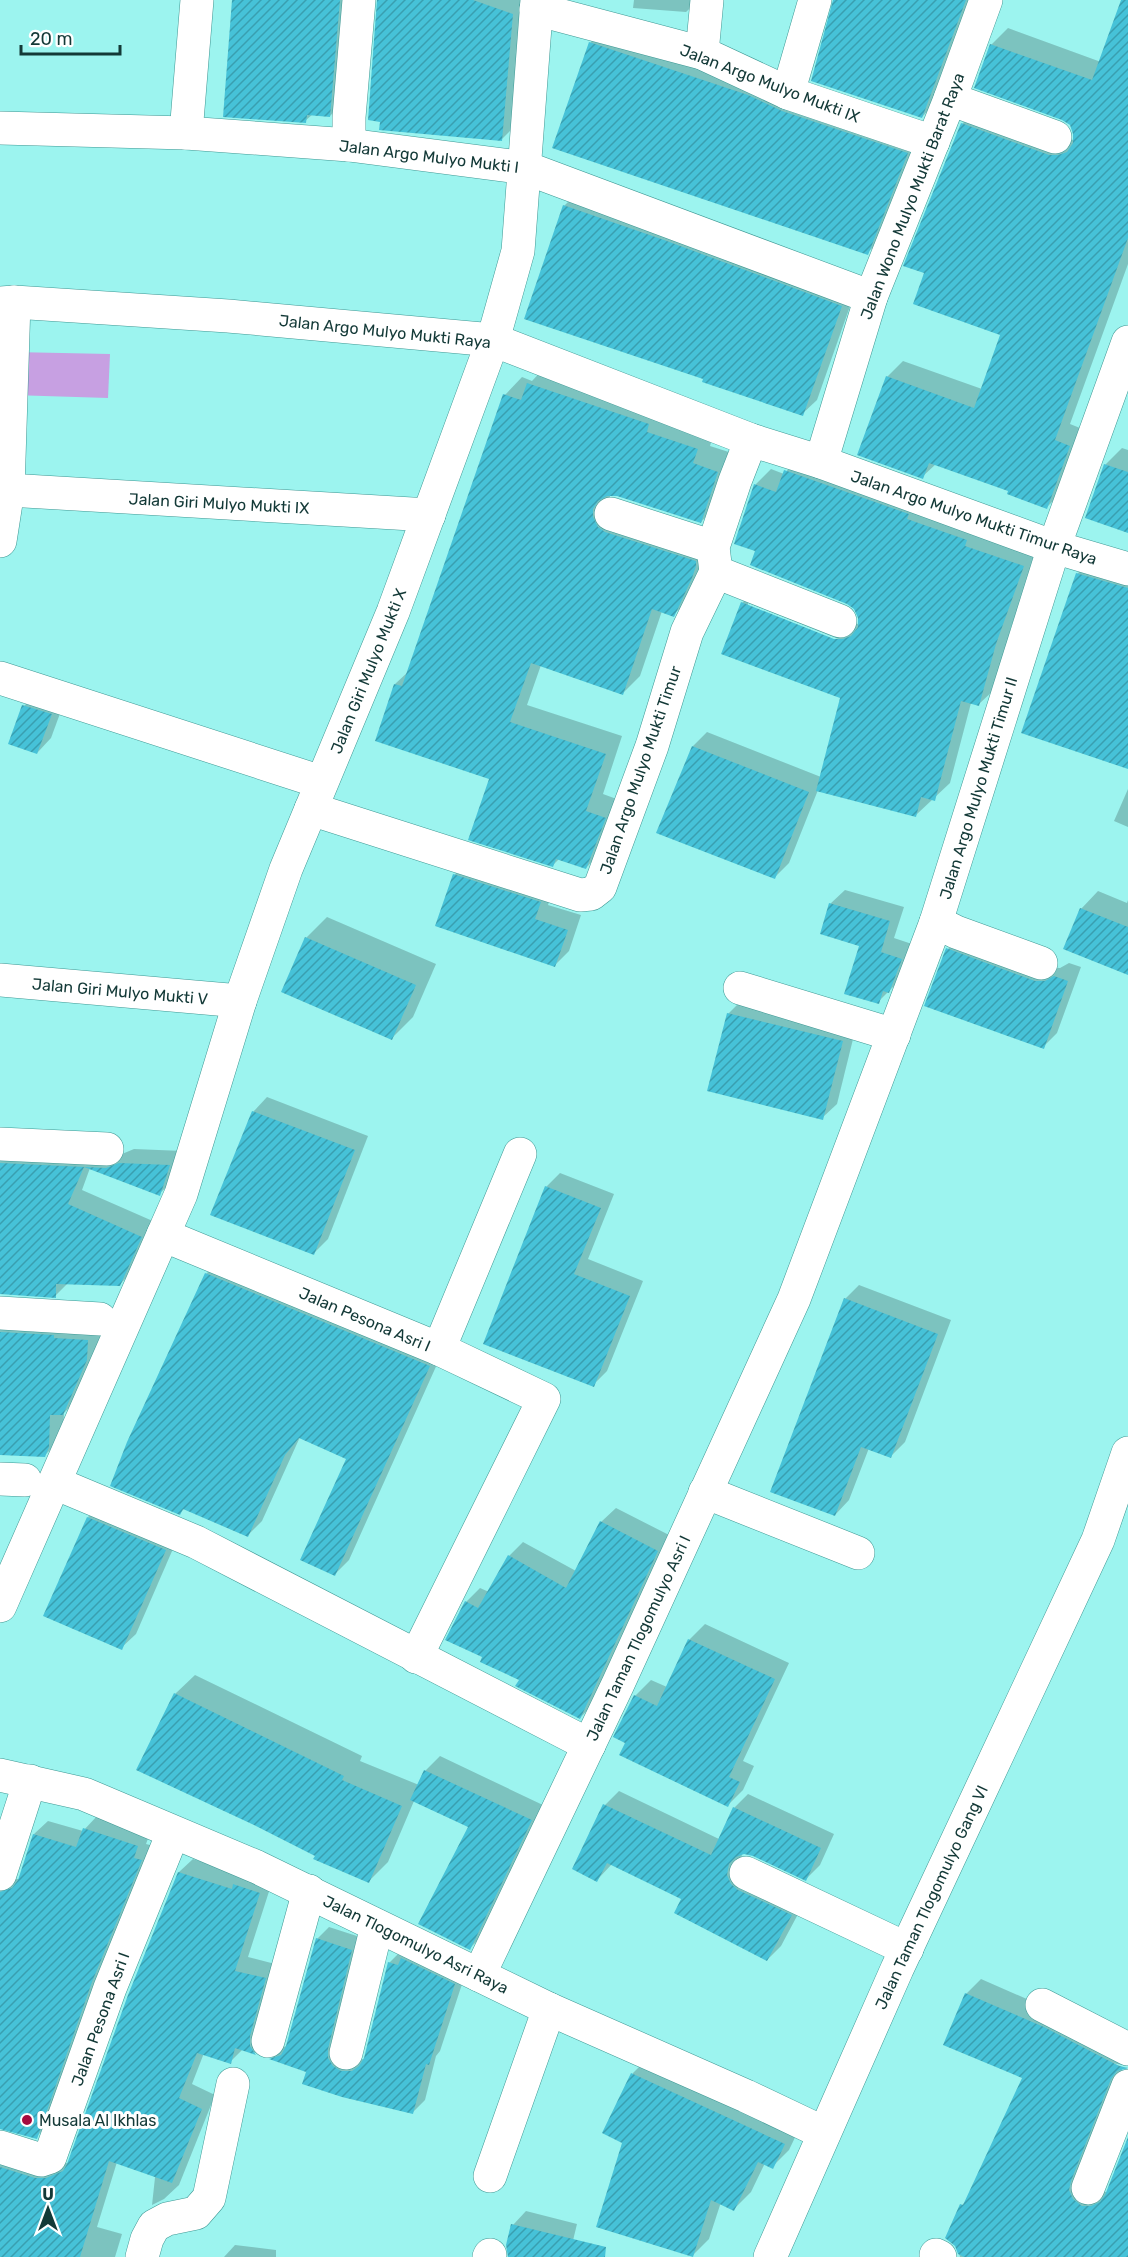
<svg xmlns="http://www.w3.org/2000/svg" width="1128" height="2257" viewBox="0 0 1128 2257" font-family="Rubik,sans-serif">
<defs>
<pattern id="building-hatch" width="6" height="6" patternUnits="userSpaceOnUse" patternTransform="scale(1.5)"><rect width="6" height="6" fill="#46c2d8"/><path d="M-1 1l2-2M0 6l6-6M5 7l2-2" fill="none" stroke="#399fb0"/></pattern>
</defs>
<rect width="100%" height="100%" fill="#9cf4ef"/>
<polygon fill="#c7a0e2" points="13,352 110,354 108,398 12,395"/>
<g fill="#0003" fill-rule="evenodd">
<polygon points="233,0 353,0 344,101 330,116 313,114 305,121"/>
<polygon points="379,0 526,0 516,125 502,139"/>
<polygon points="634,0 699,0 686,12 633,8"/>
<polygon points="835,0 973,0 935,103 922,117"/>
<polygon points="1123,0 1128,0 1128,264 1070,424 1085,430 1063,491 1047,507 1010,490 936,464 922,477 887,377 903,361 982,389 1002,334 926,272 962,124 978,107 1066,139 1075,140 1071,124 991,45 1008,28 1101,62"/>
<polygon points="604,29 921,139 882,239 867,253 590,43"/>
<polygon points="578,192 855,292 817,400 802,414 705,378 564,206"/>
<polygon points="546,366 714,432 710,446 735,454 718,504 701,522 616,495 610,494 610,501 713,544 691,598 673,615 662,611 640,676 623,693 541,665 527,705 622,736 603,794 622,801 603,850 586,868 559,859 553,865 490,778 395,684 409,671 505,395 522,377 532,381"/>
<polygon points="1122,448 1128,450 1128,531 1105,465"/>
<path d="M801 455 1039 550 1011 627 995 689 979 704 971 703 950 783 916 815 818 790 789 863 774 878 693 746 707 732 821 777 842 698 742 603 758 587 850 623 859 624 860 617 855 608 757 550 755 485 771 469 784 474ZM748 603 841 640 840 643 748 607Z"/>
<polygon points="1095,557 1128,567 1128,768 1077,574"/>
<polygon points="38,692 65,700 51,738 37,753 24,706"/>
<polygon points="1128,789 1128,827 1114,821"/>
<polygon points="469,861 554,888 548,905 581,915 569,951 555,965 454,875"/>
<polygon points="845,890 904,907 894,938 915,945 903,977 878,1002 861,945 830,904"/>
<polygon points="1098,891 1127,903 1128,900 1128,974 1081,909"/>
<polygon points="327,917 436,964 413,1017 392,1038 306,938"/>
<polygon points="962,935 1049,967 1060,968 1069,963 1081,967 1057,1033 1043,1047 948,949"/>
<polygon points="743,999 856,1027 837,1104 822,1118 728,1014"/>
<polygon points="267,1097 368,1136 328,1239 314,1253 253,1112"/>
<polygon points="0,1142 122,1154 134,1149 183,1151 174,1180 159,1194 90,1168 82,1190 155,1222 134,1270 119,1285 68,1283 55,1296 0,1293"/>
<polygon points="560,1173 614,1194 588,1259 643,1281 607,1371 593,1385 546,1187"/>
<polygon points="221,1259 443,1351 349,1560 335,1574 348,1458 300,1437 262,1521 248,1535 185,1508 180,1513 129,1442 206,1274"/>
<polygon points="859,1285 951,1320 905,1442 890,1457 869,1448 849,1500 835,1515 845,1299"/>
<polygon points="0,1310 102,1326 101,1345 77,1399 64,1413 63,1432 59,1441 44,1456 0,1454"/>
<polygon points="102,1503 179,1535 136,1634 121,1648 88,1517"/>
<polygon points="616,1508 671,1536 594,1703 580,1718 484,1657 466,1602 480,1588 489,1592 509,1556 523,1542 576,1571 601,1522"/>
<polygon points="705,1624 789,1663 743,1761 754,1766 743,1790 727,1806 627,1742 635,1696 651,1680 667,1687 689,1640"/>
<polygon points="195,1675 362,1756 360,1761 419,1785 426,1770 440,1756 545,1806 484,1934 470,1948 470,1827 414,1801 388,1862 369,1881 317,1855 175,1694"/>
<polygon points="619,1791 719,1839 734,1808 748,1794 834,1834 820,1865 806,1879 754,1854 742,1854 741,1860 805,1901 781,1946 767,1960 683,1898 612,1864 597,1880 605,1805"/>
<polygon points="98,1815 150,1833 146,1844 154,1846 50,2123 36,2137 0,2127 0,1873 9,1879 20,1879 34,1834 48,1821 83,1831"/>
<polygon points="193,1859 245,1875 273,1879 248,1957 279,1965 269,2040 255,2053 243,2049 230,2062 204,2053 192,2084 215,2095 179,2185 164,2199 152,2205 158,2150 117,2162 97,2227 122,2234 115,2257 0,2257 0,2146 61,2165 70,2162 179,1872"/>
<polygon points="329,1927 363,1938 354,2060 365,2059 389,1963 401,1951 466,1972 440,2051 436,2056 425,2100 412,2113 308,2071 271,2059 282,2047 288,2046 317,1939"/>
<polygon points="981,1979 1059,2013 1128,2048 1128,2066 1112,2063 1123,2067 1085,2165 1096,2191 1107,2192 1128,2141 1128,2257 960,2257 957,2246 962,2205 967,2200 1024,2078 966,1994"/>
<polygon points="649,2057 800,2127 789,2150 772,2167 765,2163 751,2192 734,2209 721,2202 709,2239 692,2256 624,2142 604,2133 633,2073"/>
<polygon points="526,2211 577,2224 569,2257 510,2257 513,2225"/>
<polygon points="235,2245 276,2250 276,2257 224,2257"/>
</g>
<g fill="url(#building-hatch)">
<polygon points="232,0 340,0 330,117 307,115 306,123 223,117"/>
<polygon points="377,0 473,0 513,14 502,141 379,130 380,122 368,120"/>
<polygon points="833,0 966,0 922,118 811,81"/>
<polygon points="1121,0 1128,0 1128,238 1055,440 1070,446 1047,509 1007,494 1008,491 929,463 923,479 857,455 886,376 974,408 1000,335 913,304 924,273 903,266 961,123 1049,155 1058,155 1067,152 1073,143 1073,134 1070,125 1062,120 974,88 990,44 1092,80"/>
<polygon points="589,42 748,95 782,111 908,153 868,255 552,148"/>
<polygon points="563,205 664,240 842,306 803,416 702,382 703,379 524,319"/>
<polygon points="527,383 649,424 647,432 698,449 693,463 718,472 701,523 617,496 607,496 598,501 593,509 593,517 598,527 605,532 696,561 696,566 692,578 674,617 652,609 623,695 531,663 510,722 606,754 586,811 606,818 586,869 556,859 553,867 468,840 489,779 375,741 394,684 402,686 503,394 521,400"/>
<polygon points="1104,464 1128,472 1128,533 1085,518"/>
<polygon points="784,470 909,514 907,519 967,540 965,546 1024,566 996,644 979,706 961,701 935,801 921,797 916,817 816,791 840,698 721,654 741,602 834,639 843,639 851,636 858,627 858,618 854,609 847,604 750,565 755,551 734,544 754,484 776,492"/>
<polygon points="1076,573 1128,588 1128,769 1021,733"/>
<polygon points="22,705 52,714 37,754 8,744"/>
<polygon points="692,746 809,792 775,879 656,833"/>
<polygon points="453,874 541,902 535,919 568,930 555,967 435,926"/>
<polygon points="829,903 890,921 881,952 902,959 889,993 883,991 879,1004 844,994 859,946 820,934"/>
<polygon points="1080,908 1128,927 1128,975 1063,949"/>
<polygon points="305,937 416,985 392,1040 281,992"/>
<polygon points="946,948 1035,981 1045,981 1054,976 1068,981 1044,1049 924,1006"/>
<polygon points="727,1013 843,1041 823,1120 707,1091"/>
<polygon points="252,1111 355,1150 314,1255 210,1215"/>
<polygon points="0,1163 106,1168 119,1163 170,1165 160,1196 84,1167 68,1204 142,1237 120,1286 56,1284 56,1298 0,1294"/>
<polygon points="545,1186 601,1208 574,1274 630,1296 594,1387 483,1344"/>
<polygon points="205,1273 430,1366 335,1576 300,1560 346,1459 299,1438 285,1455 248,1537 183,1509 180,1515 110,1486 127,1442"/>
<polygon points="844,1298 938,1334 891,1458 861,1447 835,1516 770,1492"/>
<polygon points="0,1332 54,1335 54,1338 88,1340 87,1360 63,1415 50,1415 49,1447 45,1457 0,1455"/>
<polygon points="87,1517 166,1550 122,1650 43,1616"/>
<polygon points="600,1521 658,1551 580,1719 515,1686 519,1680 480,1662 482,1657 445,1640 465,1601 478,1608 508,1555 566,1588"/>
<polygon points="688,1639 775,1679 729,1777 740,1782 728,1807 619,1755 625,1743 613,1737 634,1695 657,1706"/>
<polygon points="174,1693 344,1776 342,1780 402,1806 369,1883 313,1859 315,1856 254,1825 136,1770"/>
<polygon points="424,1770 532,1820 470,1950 418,1924 468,1827 410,1800"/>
<polygon points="603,1804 711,1855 733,1807 821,1848 806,1881 753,1856 744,1854 736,1857 729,1864 727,1875 731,1884 738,1890 792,1915 767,1961 674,1913 681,1899 607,1863 597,1882 572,1869"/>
<polygon points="83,1828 138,1846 134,1858 142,1860 92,1982 37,2139 0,2129 0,1892 12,1888 18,1880 33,1834 76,1847"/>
<polygon points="178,1872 232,1889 233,1884 260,1893 235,1971 266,1978 250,2036 250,2046 256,2055 235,2048 231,2064 197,2053 179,2098 202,2109 172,2183 109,2161 80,2257 0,2257 0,2167 35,2178 46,2178 63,2171 67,2164 128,1995"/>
<polygon points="316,1938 352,1950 328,2049 328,2058 333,2066 341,2071 352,2071 359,2066 364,2058 388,1962 398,1965 401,1958 455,1984 429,2065 426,2064 413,2114 342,2097 302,2084 306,2072 269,2059 281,2055 286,2046"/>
<polygon points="965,1993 1044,2027 1119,2066 1128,2068 1117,2071 1111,2079 1071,2181 1069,2190 1073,2199 1082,2206 1091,2206 1100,2202 1105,2195 1128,2137 1128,2257 964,2257 958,2254 955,2246 945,2238 960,2204 963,2205 1022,2078 943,2045"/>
<polygon points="631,2073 785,2144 773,2169 758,2162 734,2211 711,2200 693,2257 596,2227 622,2143 602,2133"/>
<polygon points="511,2224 606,2247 605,2257 508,2257 506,2245"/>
</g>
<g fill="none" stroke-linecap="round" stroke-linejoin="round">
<defs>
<g id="minor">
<polyline points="536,9 702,53 788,93 933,142"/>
<polyline points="702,53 707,0"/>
<polyline points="788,93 815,0"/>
<polyline points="950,99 1055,137"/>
<polyline points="0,128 186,133 349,145 526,168 871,297"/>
<polyline points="186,133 197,0"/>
<polyline points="349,145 349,117 359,0"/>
<polyline points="0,303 14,302 228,316 493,340 751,440 821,462 1054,547 1128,569"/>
<polyline points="821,462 871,297 950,99 986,0"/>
<polyline points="8,490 429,515"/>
<polyline points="611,514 713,547"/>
<polyline points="0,541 8,490 14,302"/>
<polyline points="716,572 840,621"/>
<polyline points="0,678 321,782"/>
<polyline points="311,809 580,895 591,894 600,887 652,746 687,632 716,572 713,547 735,481 751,440"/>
<polyline points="1041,963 956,932 936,922 1054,547 1128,342"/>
<polyline points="0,980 240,1001"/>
<polyline points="740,988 894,1035"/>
<polyline points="0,1144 107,1149"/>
<polyline points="163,1235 439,1349 544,1399 416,1657"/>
<polyline points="0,1313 100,1319"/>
<polyline points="439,1349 520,1154"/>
<polyline points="0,1479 25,1480"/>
<polyline points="55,1483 196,1542 589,1745"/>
<polyline points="705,1492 858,1553"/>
<polyline points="0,1606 181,1194 240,1001 286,869 393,612 493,340 518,251 537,0"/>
<polyline points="0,1775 84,1794 257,1867 549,2009 746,2096 824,2133"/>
<polyline points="746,1873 907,1949"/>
<polyline points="0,1874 30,1781"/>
<polyline points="479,1975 618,1684 794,1299 936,922"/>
<polyline points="1042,2005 1128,2049"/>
<polyline points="268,2041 309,1891"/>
<polyline points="346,2053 377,1926"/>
<polyline points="0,2147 41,2160 50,2157 110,1988 173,1833"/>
<polyline points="490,2176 549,2009"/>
<polyline points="1088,2188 1128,2086"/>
<polyline points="936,2255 940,2257"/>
<polyline points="142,2257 147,2239 154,2226 167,2219 196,2213 209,2198 233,2084"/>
<polyline points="489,2257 490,2255"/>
<polyline points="770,2257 897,1969 1098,1540 1128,1453"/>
</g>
</defs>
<use href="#minor" stroke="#3e9894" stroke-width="34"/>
<use href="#minor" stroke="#fff" stroke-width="33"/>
</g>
<circle fill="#a50b3f" stroke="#fff" stroke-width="2" cx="27" cy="2120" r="6"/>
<g text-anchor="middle" stroke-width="6" stroke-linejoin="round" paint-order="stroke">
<g font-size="16" fill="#133937" stroke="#fff">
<text transform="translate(770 83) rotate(21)" y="6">Jalan Argo Mulyo Mukti IX</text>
<text transform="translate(429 156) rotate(7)" y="6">Jalan Argo Mulyo Mukti I</text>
<text transform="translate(912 196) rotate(-69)" y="6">Jalan Wono Mulyo Mukti Barat Raya</text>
<text transform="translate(385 331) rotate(6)" y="6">Jalan Argo Mulyo Mukti Raya</text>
<text transform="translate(219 503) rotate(3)" y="6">Jalan Giri Mulyo Mukti IX</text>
<text transform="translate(974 517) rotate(19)" y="6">Jalan Argo Mulyo Mukti Timur Raya</text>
<text transform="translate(368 671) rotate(-68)" y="6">Jalan Giri Mulyo Mukti X</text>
<text transform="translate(640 770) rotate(-71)" y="6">Jalan Argo Mulyo Mukti Timur</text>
<text transform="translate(978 788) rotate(-73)" y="6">Jalan Argo Mulyo Mukti Timur II</text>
<text transform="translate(120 991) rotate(5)" y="6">Jalan Giri Mulyo Mukti V</text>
<text transform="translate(365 1319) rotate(23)" y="6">Jalan Pesona Asri I</text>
<text transform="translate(638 1638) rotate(-65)" y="6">Jalan Taman Tlogomulyo Asri I</text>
<text transform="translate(931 1897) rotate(-65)" y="6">Jalan Taman Tlogomulyo Gang VI</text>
<text transform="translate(416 1944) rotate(26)" y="6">Jalan Tlogomulyo Asri Raya</text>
<text transform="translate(100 2019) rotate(-70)" y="6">Jalan Pesona Asri I</text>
</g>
<g font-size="16" fill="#133937" stroke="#fff" text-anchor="start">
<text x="39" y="2126">Musala Al Ikhlas</text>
</g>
</g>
<g transform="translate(48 2209)" stroke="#ffffff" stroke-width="4.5" paint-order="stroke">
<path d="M0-4.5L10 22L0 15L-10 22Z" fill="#133937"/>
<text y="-9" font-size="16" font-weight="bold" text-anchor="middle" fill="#133937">U</text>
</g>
<path d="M21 45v9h99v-9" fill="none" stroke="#133937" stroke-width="3"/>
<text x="30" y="45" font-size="18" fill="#133937" stroke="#ffffff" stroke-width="4.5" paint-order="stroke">20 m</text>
</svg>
